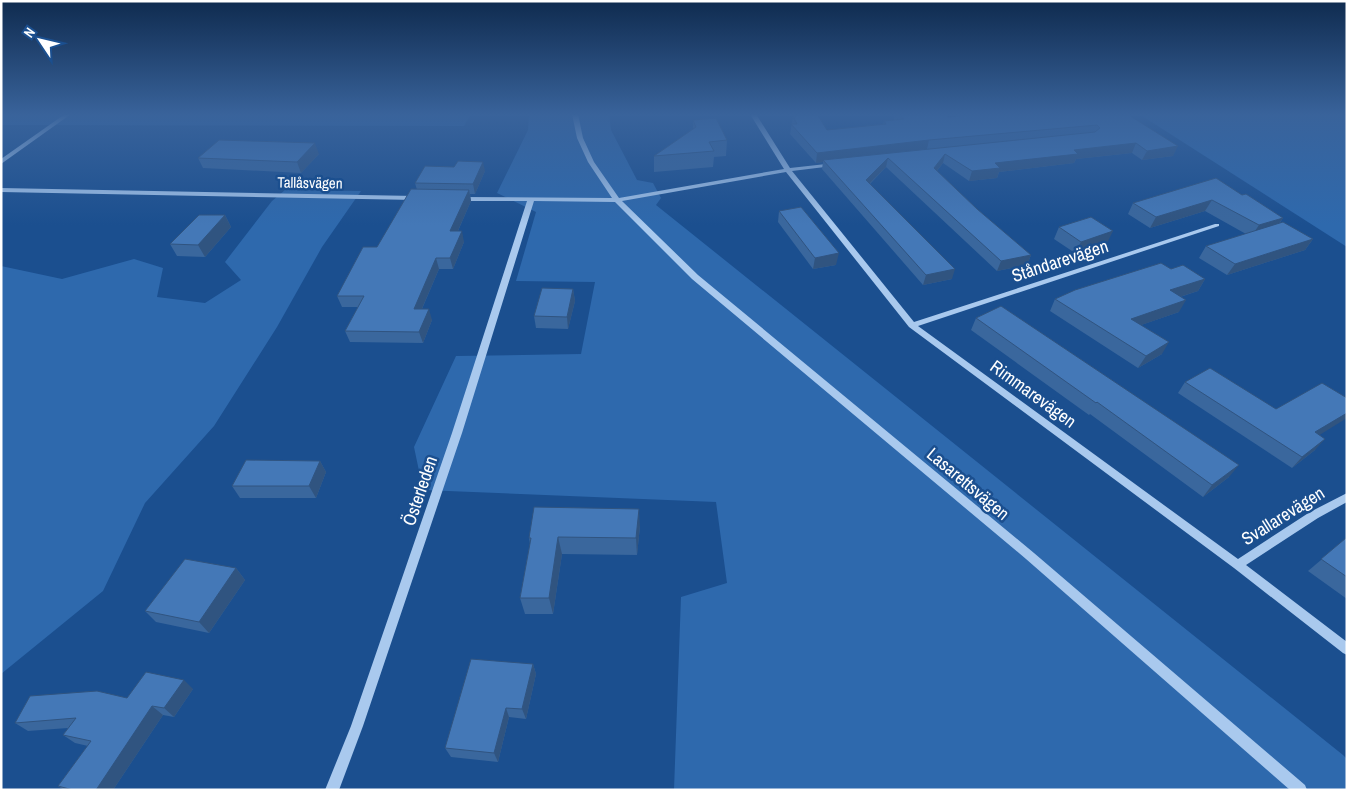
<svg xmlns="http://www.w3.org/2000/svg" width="1348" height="791" viewBox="0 0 1348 791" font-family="'Archivo Narrow',sans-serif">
<rect width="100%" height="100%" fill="#1b4f8f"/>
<g fill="#2e69ad">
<polygon points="1,114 471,114 464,126 1,125"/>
<polygon points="529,114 609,114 611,130 637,180 653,183 661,198 656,205 1343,755 1347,759 1347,790 674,790 681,597 727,583 716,502 423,490 414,447 456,356 581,354 595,282 516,281 536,212 497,193 528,130"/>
<polygon points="1139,114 1347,114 1347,247"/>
<polygon points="285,190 361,191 322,247 277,327 214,426 145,503 103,591 1,674 1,266 62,279 134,259 163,268 157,297 205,303 241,280 225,262 272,201"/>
</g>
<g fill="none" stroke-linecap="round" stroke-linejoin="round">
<g fill="#a9c9ee" fill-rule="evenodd">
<polygon points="65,114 71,114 1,164 1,159"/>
<polygon points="572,114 578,114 583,138 594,162 619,198 784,169 750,114 756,114 790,168 835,163 835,165 833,166 792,171 914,322 1215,224 1219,224 1219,226 918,326 1238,559 1310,512 1347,493 1347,502 1318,518 1246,565 1347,642 1347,655 1343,653 1234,568 909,327 786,172 622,201 698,275 1034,553 1305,785 1307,790 1290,790 1026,559 692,279 615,202 534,201 462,433 363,726 339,790 325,790 351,726 452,433 527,201 459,201 456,199 459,197 612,198 588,162 577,138"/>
<polygon points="1,188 416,196 419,198 416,200 1,192"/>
</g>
</g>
<g fill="#3a679d">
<polygon points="894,114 945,114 948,117 1127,114 1173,156 1142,160 1132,153 1076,159 1074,163 999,172 997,178 969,181 943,163 937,171 977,209 1031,255 1027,265 997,271 886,167 870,184 952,279 923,285 822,169 823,162 816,163 790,134 793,116 827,130 883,124 884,121 894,120"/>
<polygon points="693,120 727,140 726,156 714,157 713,167 654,172 654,156 693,129"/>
<polygon points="319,154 301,173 203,168 198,158"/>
<polygon points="485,171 475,194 470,194 471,201 458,231 464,242 453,269 439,269 422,309 432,320 423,343 350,342 345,331 358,307 342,307 337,296 377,247 417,190 415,183"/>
<polygon points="1242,195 1283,218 1279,224 1313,239 1305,250 1227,275 1199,258 1206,246 1246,234 1205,211 1150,228 1128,214 1133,203"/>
<polygon points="779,211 836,265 813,269 778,222"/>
<polygon points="225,215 231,227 205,257 177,256 170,244"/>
<polygon points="1059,227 1107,243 1075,253 1054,239"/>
<polygon points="1171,269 1205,279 1198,291 1180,297 1179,312 1141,325 1162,354 1138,368 1050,311 1055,299"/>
<polygon points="573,289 575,301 568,329 536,328 534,316"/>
<polygon points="976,318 1229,477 1203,497 1090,414 1089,415 971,330"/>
<polygon points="1185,382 1276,409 1319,435 1315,450 1292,468 1178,393"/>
<polygon points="320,461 326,472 316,498 240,498 232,486"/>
<polygon points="640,526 637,555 562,554 553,614 525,614 520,598 530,544 529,538"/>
<polygon points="1347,538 1347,599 1308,571"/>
<polygon points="236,568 245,580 209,633 156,622 145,611"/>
<polygon points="533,664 536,674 526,719 509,717 498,762 451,757 445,748"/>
<polygon points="193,689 174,717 163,715 113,790 64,790 58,786 88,746 75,743 63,735 68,728 28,731 15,723 127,698"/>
</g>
<g fill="#305480">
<polygon points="929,140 927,149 823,160 823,162 816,163 817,153"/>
<polygon points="315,143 319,154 301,173 297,162"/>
<polygon points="1136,143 1132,153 1076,159 1074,163 999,172 997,178 969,181 972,171 995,163 1074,150"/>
<polygon points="1178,146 1173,156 1142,160 1147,151"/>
<polygon points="945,154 943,163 931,178 934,168"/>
<polygon points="888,158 886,167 864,189 866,180"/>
<polygon points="483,162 485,171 475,194 473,184"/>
<polygon points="469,190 471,201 453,242 450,231"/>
<polygon points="1212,200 1205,211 1150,228 1156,217"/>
<polygon points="225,215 231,227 205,257 198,245"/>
<polygon points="1283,218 1275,229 1251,237 1259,225"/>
<polygon points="462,231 464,242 453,269 450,258"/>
<polygon points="1113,231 1107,243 1075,253 1081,242"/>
<polygon points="1313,239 1305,250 1227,275 1235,264"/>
<polygon points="839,253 836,265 813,269 815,258"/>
<polygon points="1031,255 1027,265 997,271 1001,261"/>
<polygon points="436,258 439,269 417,320 414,309"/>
<polygon points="955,269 952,279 923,285 926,275"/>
<polygon points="1205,279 1198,291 1164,302 1170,290"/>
<polygon points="573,289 575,301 568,329 567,317"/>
<polygon points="1186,300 1179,312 1124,331 1131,319"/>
<polygon points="429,309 432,320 423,343 419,332"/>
<polygon points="1169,342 1162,354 1138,368 1146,356"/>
<polygon points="1347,413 1347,418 1305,444 1315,432"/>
<polygon points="1325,439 1315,450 1292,468 1302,457"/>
<polygon points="320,461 326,472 316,498 309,486"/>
<polygon points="1239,465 1229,477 1203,497 1212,485"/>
<polygon points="639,509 640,526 637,555 636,538"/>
<polygon points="558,537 562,554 553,614 549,598"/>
<polygon points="236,568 245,580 209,633 199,622"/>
<polygon points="533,664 536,674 526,719 522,709"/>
<polygon points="184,680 193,689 174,717 164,708"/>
<polygon points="152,706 163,715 113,790 96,790"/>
<polygon points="506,708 509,717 498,762 494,753"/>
</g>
<g fill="#4478b7" stroke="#305480">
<polygon points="817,114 827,130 886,124 884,121 904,119 898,114 945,114 948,117 977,114 1127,114 1178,146 1147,151 1136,143 1074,150 1078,154 995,163 1000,168 972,171 945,154 934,168 977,209 1031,255 1001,261 888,158 866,180 955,269 926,275 823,160 1095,132 1100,128 1097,125 929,140 817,153 791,124 797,124 793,116"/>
<polygon points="716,118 727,140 709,142 714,151 654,156 696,127 693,120"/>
<polygon points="219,140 315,143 297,162 198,158"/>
<polygon points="458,161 483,162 473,184 415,183 425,166 454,167"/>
<polygon points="1216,178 1242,195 1246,194 1283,218 1259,225 1212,200 1156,217 1133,203"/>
<polygon points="411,189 469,190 450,231 462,231 450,258 436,258 414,309 429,309 419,332 345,331 364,296 337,296 363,247 377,247"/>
<polygon points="801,207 839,253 815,258 779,211"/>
<polygon points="199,215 225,215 198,245 170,244"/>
<polygon points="1091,217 1113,231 1081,242 1059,227"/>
<polygon points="1283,222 1313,239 1235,264 1206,246"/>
<polygon points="1161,263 1171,269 1183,265 1205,279 1170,290 1186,300 1131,319 1169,342 1146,356 1055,299 1075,290"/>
<polygon points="542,288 573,289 567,317 534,316"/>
<polygon points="1001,306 1239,465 1212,485 1097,402 1096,403 976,318"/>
<polygon points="1210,368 1276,409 1322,383 1347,398 1347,413 1315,432 1325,439 1302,457 1185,382"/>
<polygon points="246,460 320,461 309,486 232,486"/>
<polygon points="534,507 639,509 636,538 558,537 549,598 520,598 531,538 529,538"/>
<polygon points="1346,538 1347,538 1347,577 1321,559"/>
<polygon points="185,559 236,568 199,622 145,611"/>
<polygon points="471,659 533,664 522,709 506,708 494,753 445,748"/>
<polygon points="146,672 184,680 164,708 152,706 96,790 73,790 58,786 91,741 63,735 76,718 15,723 30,696 97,691 127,698"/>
</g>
<linearGradient id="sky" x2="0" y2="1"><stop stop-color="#0f2b4f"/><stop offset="0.51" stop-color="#39639b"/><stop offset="1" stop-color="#39639b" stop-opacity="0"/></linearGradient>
<rect width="1348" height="225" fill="url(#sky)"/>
<g text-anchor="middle" stroke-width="5" stroke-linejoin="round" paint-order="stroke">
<g font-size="15" fill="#fff" stroke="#1b4f8f">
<text transform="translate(310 183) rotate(1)" y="5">Tallåsvägen</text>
</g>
<g font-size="18" fill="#fff" stroke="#1b4f8f">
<text transform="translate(1060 261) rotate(-18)" y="6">Ståndarevägen</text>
<text transform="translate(1033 394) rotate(36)" y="6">Rimmarevägen</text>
<text transform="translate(968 484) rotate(40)" y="6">Lasarettsvägen</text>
<text transform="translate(420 491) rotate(-71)" y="6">Österleden</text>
<text transform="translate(1283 516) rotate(-32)" y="6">Svallarevägen</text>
</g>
</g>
<rect width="1348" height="791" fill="none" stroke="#ffffff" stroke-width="5"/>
<g transform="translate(40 40) rotate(305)" stroke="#1b4f8f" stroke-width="4" paint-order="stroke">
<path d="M0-4L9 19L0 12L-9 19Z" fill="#ffffff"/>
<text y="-8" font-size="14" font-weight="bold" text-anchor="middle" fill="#ffffff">N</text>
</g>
</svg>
